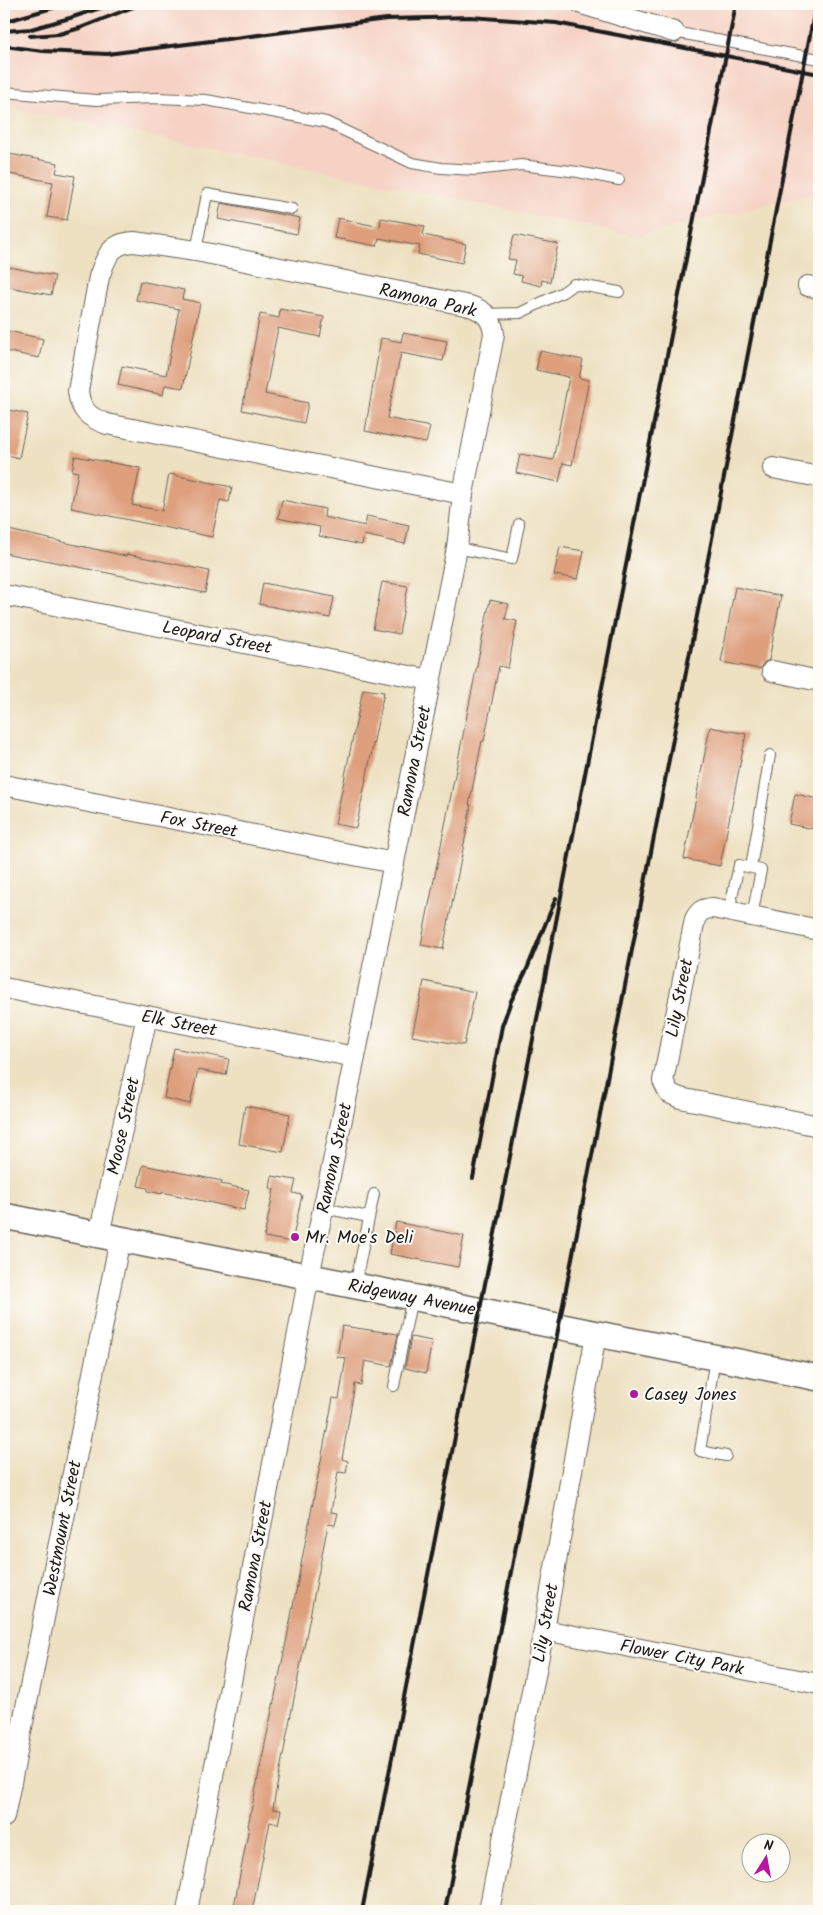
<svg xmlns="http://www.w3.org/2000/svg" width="823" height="1915" viewBox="0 0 823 1915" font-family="Kalam,sans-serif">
<rect width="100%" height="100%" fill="#fdfcf7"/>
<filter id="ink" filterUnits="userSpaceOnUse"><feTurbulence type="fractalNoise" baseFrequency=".02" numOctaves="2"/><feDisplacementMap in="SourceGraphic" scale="10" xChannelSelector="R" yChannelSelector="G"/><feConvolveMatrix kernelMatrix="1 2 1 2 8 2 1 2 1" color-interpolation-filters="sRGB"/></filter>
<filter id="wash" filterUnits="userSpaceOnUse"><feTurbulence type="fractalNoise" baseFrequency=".0096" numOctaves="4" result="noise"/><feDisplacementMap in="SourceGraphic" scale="20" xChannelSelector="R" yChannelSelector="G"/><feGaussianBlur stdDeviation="1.12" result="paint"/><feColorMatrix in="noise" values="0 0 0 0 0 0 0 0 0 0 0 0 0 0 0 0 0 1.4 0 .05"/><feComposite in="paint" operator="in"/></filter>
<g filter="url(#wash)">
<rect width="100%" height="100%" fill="#eee1c2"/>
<polygon fill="#f6d2c4" points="4,4 819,4 819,195 814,194 635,236 4,106"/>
<g id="blocks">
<g fill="#de9f7d">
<polygon points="4,153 58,163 56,173 75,176 67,220 47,217 53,182 4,173"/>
<polygon points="221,203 300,218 297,234 218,219"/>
<polygon points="338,218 380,227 381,218 425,226 423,235 466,244 462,263 418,254 420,246 379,238 377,246 334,238"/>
<polygon points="514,235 558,244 550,282 542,280 541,286 521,281 522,276 513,274 516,260 508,259"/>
<polygon points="4,266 55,276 51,295 4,286"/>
<polygon points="140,281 184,290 182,299 200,303 183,388 165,385 163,395 118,385 122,366 166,375 179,309 136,300"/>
<polygon points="280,309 324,317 320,337 278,328 265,394 308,403 304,423 242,410 260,314 279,318"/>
<polygon points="4,330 43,339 39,358 4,351"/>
<polygon points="403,333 447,341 443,361 401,353 387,418 430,427 426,443 365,431 381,338 401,342"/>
<polygon points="540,351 583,360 579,378 589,380 572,465 563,463 559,482 516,473 520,454 553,460 569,377 536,370"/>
<polygon points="9,410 28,414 19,458 4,454 4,436"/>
<polygon points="75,456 140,468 132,505 162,511 169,474 232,487 229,502 220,500 212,537 71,508 78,472 72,471"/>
<polygon points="282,500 325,509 324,517 365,526 367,516 409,525 405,544 364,535 362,545 319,536 320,527 278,518"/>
<polygon points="4,529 126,556 127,554 209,571 205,593 30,557 30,558 4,553"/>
<polygon points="560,547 584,551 578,579 554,575"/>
<polygon points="382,582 408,586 399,634 373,629"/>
<polygon points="263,583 334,597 330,618 259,604"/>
<polygon points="735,587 781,596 769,660 763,663 760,669 721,662"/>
<polygon points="490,600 509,604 505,619 517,621 508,668 499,666 484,741 482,741 469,805 471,805 466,834 443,949 421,945"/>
<polygon points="363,689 384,692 356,828 335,824"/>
<polygon points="710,727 746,734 720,866 684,859"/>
<polygon points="795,794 819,799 819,830 789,824"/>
<polygon points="424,981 475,992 464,1045 412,1036"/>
<polygon points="174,1048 229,1059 226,1075 198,1070 190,1104 164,1098"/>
<polygon points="245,1106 290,1114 283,1152 239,1144"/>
<polygon points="143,1165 222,1181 221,1184 249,1190 244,1210 162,1192 162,1194 148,1191 148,1188 138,1186"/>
<polygon points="272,1176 296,1180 293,1193 302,1195 292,1242 264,1237 274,1189 270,1188"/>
<polygon points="396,1222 464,1236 458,1267 390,1254"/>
<polygon points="342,1326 398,1334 391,1366 365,1361 361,1385 355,1384 342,1459 348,1461 346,1473 338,1472 331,1512 338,1513 335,1525 328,1524 275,1796 273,1809 281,1810 278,1824 270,1822 252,1911 233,1911 249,1827 248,1826 285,1648 333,1398 339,1399 346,1358 337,1357"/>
<polygon points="411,1337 432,1341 426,1373 405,1368"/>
</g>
</g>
</g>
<g filter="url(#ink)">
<use href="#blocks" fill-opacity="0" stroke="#666156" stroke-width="1"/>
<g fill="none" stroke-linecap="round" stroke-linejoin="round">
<defs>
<g id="service">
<polyline points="674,32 819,59"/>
<polyline points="4,92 96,100 157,98 206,100 326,122 412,163 441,168 475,170 521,165 578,172 619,180"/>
<polyline points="196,251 207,194 292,209"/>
<polyline points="486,314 520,313 563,292 574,284 619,292"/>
<polyline points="457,548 512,559 519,524"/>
<polyline points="751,867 770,755"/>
<polyline points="729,911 739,865 761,870 752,916"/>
<polyline points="323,1208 369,1217"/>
<polyline points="355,1286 374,1194"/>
<polyline points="715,1358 700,1451 726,1456"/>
<polyline points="394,1386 412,1298"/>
</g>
<g id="minor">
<polyline points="582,4 674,32"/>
<path d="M134 242 196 251 470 306C485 311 492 318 494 334L463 494 107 424C89 418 80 410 78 391L99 277C106 257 110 243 134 242Z"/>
<polyline points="808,286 819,288"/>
<polyline points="773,468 819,477"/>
<polyline points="4,595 430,680"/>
<polyline points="772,671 819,681"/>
<polyline points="4,785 394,863"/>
<path d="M819 930 713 908C703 909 700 910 695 919L663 1081 669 1093 680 1098 819 1126"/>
<polyline points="4,988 355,1057"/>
<polyline points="99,1235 147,1016"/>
<polyline points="544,1630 819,1684"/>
<polyline points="4,1817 120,1239"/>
<polyline points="187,1911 309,1276 355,1057 457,548 463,494"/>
<polyline points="489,1911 544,1630 596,1334"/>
</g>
<polyline id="tertiary" points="4,1216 819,1378"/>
</defs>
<use href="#service" stroke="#666156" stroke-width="12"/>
<use href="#minor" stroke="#666156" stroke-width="22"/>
<use href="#tertiary" stroke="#666156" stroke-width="28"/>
<use href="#service" stroke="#fff" stroke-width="10"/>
<use href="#minor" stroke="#fff" stroke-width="20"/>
<use href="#tertiary" stroke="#fff" stroke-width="25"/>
<g stroke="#1c1c1c" stroke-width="4">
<polyline points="4,22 66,4"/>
<polyline points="4,31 31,29 70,18 112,4"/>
<polyline points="30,36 59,34 80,28 141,4"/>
<polyline points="4,46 43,51 107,54 387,19 470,17 556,23 819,74"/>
<polyline points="473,1178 502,1026 511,1001 527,969 556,898"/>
<polyline points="362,1911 736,4"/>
<polyline points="445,1911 816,4"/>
</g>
</g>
</g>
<g fill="#b5179e" stroke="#fdfcf7" stroke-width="2">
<circle cx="295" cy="1237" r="5"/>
<circle cx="634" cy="1394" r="5"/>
</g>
<g text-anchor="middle" stroke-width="4" stroke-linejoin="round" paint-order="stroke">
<g font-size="18" fill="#1c1c1c" stroke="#fdfcf7">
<text transform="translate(428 300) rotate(13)" y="6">Ramona Park</text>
<text transform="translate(217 637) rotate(11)" y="6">Leopard Street</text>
<text transform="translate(414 761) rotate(-79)" y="6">Ramona Street</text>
<text transform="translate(199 824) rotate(11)" y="6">Fox Street</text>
<text transform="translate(679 998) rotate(-79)" y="6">Lily Street</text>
<text transform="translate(179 1023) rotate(11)" y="6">Elk Street</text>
<text transform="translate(123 1126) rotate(-78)" y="6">Moose Street</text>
<text transform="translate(334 1158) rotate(-78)" y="6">Ramona Street</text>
<text transform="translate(412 1297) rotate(11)" y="6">Ridgeway Avenue</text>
<text transform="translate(62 1528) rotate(-79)" y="6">Westmount Street</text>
<text transform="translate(255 1556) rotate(-79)" y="6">Ramona Street</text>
<text transform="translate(545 1623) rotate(-80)" y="6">Lily Street</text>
<text transform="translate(682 1657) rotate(11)" y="6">Flower City Park</text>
</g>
<g font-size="18" fill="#1c1c1c" stroke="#fdfcf7" text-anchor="start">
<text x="305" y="1243">Mr. Moe's Deli</text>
<text x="644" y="1400">Casey Jones</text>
</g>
</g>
<rect width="823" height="1915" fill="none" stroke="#fdfcf7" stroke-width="20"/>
<g transform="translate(766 1858) rotate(11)"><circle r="24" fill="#fdfcf7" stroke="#a3a29f"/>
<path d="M0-4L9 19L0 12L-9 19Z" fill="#b5179e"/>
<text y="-8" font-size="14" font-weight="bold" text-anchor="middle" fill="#1c1c1c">N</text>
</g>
</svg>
